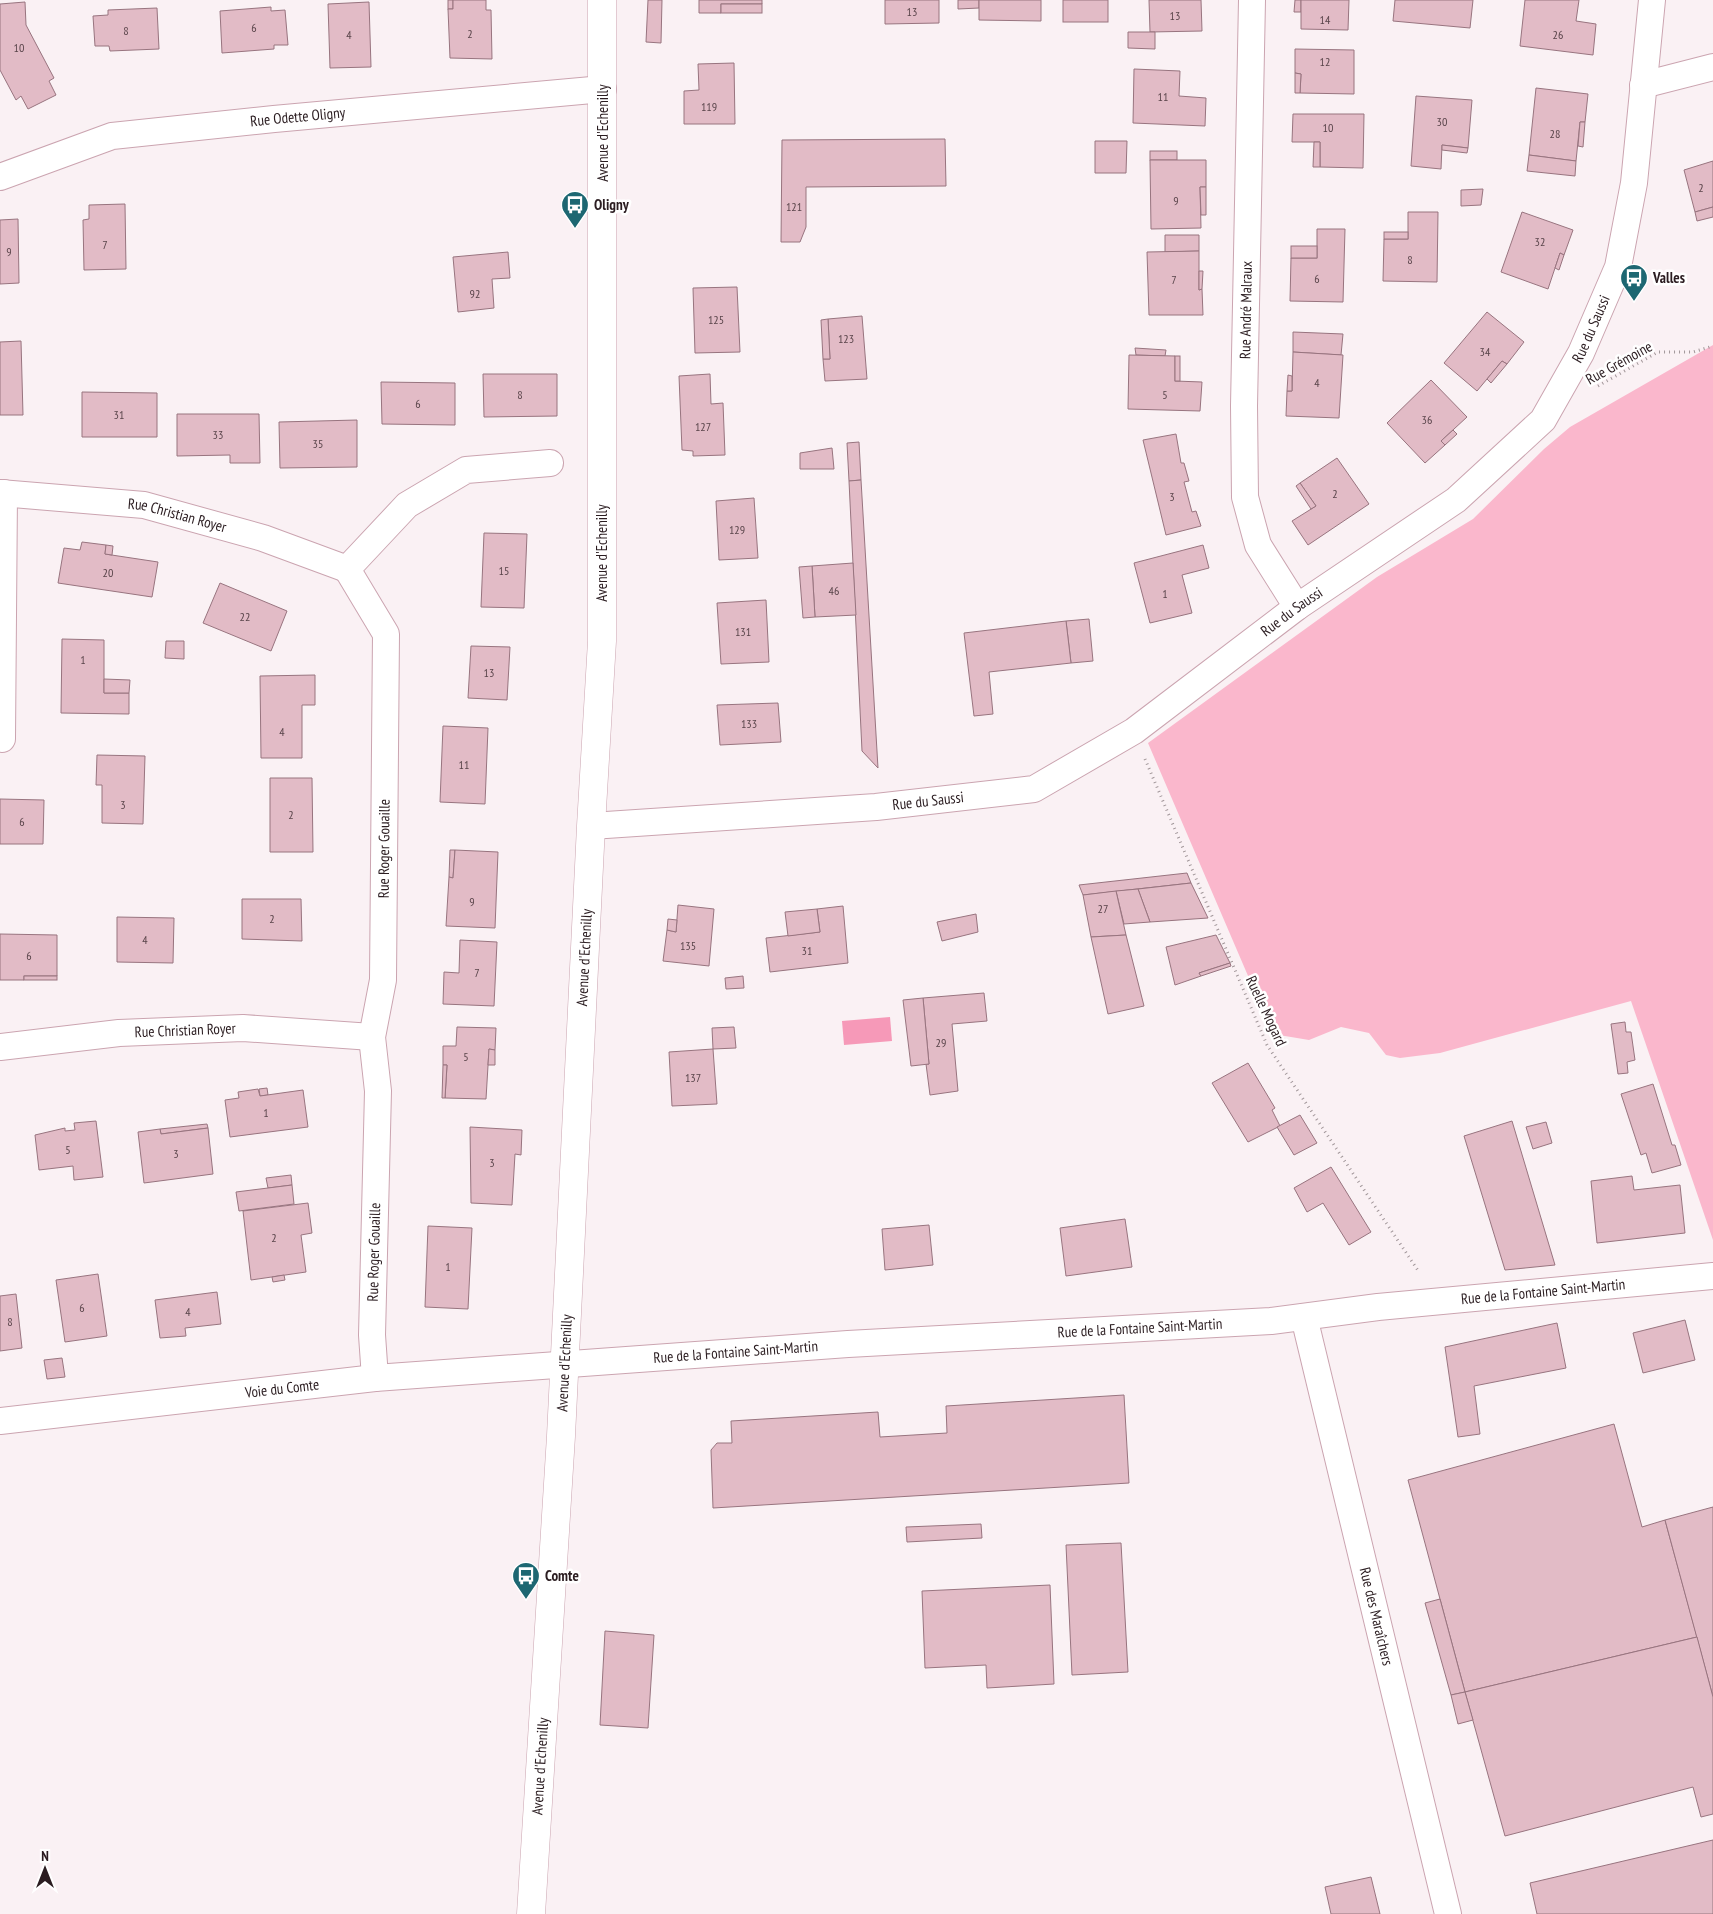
<svg xmlns="http://www.w3.org/2000/svg" width="1713" height="1914" viewBox="0 0 1713 1914" font-family="'PT Sans Narrow',sans-serif">
<rect width="100%" height="100%" fill="#faf1f4"/>
<polygon fill="#fab7cc" points="1713,345 1713,1240 1631,1001 1440,1053 1400,1058 1386,1055 1369,1033 1341,1027 1309,1040 1273,1034 1148,743 1377,577 1473,519 1544,449 1570,427"/>
<polygon fill="#f699b8" points="890,1017 892,1041 844,1045 842,1021"/>
<g fill="#e2bbc6" stroke="#98747f">
<rect x="448" y="0" width="5" height="9"/>
<polygon points="453,0 486,0 486,10 491,10 492,59 450,58 448,9 453,9"/>
<polygon points="648,0 662,0 661,43 646,42"/>
<polygon points="699,0 762,0 762,4 721,4 721,13 699,13"/>
<polygon points="885,0 939,0 939,23 885,24"/>
<polygon points="958,0 979,0 979,8 958,9"/>
<polygon points="979,0 1041,0 1041,21 979,20"/>
<rect x="1063" y="0" width="45" height="22"/>
<polygon points="1149,0 1201,0 1202,31 1150,32"/>
<polygon points="1295,0 1301,0 1301,12 1294,12"/>
<polygon points="1301,0 1349,0 1348,30 1301,29"/>
<polygon points="1395,0 1473,0 1470,28 1393,21"/>
<polygon points="1525,0 1579,0 1576,21 1596,24 1593,55 1520,46"/>
<polygon points="25,2 26,25 54,78 49,81 56,95 28,109 21,96 16,100 0,70 0,4"/>
<polygon points="369,2 371,67 330,68 328,4"/>
<rect x="721" y="4" width="41" height="9"/>
<polygon points="271,7 271,11 285,10 288,45 274,45 274,49 222,53 220,11"/>
<polygon points="157,8 159,49 110,51 109,46 95,46 93,16 108,15 108,10"/>
<polygon points="1128,32 1155,32 1155,49 1128,48"/>
<polygon points="1295,49 1354,50 1354,94 1300,93 1301,74 1295,73"/>
<polygon points="734,63 735,124 684,124 684,91 699,90 698,64"/>
<polygon points="1134,69 1180,71 1179,96 1206,98 1205,126 1133,123"/>
<polygon points="1295,73 1301,74 1300,93 1295,93"/>
<polygon points="1536,88 1588,94 1585,122 1580,122 1576,161 1529,155"/>
<polygon points="1416,96 1472,100 1468,148 1442,145 1441,169 1411,166"/>
<polygon points="1293,114 1364,114 1363,168 1320,167 1320,142 1292,142"/>
<polygon points="1580,122 1585,122 1583,147 1578,146"/>
<polygon points="945,139 946,186 806,187 806,227 800,242 781,242 782,140"/>
<polygon points="1095,141 1127,141 1126,173 1095,173"/>
<polygon points="1314,142 1320,142 1320,167 1313,167"/>
<polygon points="1442,145 1468,148 1467,153 1442,150"/>
<rect x="1150" y="151" width="27" height="9"/>
<polygon points="1529,155 1576,161 1575,176 1527,171"/>
<polygon points="1150,160 1206,160 1206,187 1200,187 1201,228 1151,229"/>
<polygon points="1713,161 1713,207 1695,212 1684,170"/>
<polygon points="1200,187 1206,187 1206,215 1201,215"/>
<polygon points="1483,189 1481,205 1461,206 1461,190"/>
<polygon points="125,204 126,269 84,270 83,220 89,219 89,205"/>
<polygon points="1713,207 1713,217 1697,221 1695,212"/>
<polygon points="1408,212 1438,212 1437,282 1383,281 1384,239 1408,239"/>
<polygon points="1522,212 1573,230 1564,255 1560,253 1548,289 1501,272"/>
<polygon points="18,219 19,283 0,284 0,220"/>
<polygon points="1317,229 1345,229 1343,302 1290,301 1291,258 1317,258"/>
<rect x="1384" y="232" width="24" height="7"/>
<polygon points="1165,235 1199,235 1199,251 1165,252"/>
<rect x="1291" y="246" width="26" height="12"/>
<polygon points="1199,251 1199,290 1202,289 1203,315 1149,315 1147,252"/>
<polygon points="508,252 510,278 492,279 494,308 458,312 453,257"/>
<polygon points="1560,253 1564,255 1559,270 1555,268"/>
<polygon points="1199,271 1203,271 1202,289 1199,290"/>
<polygon points="737,287 740,352 695,353 693,288"/>
<polygon points="1487,312 1524,342 1507,364 1502,361 1477,391 1444,363"/>
<polygon points="862,316 867,379 825,381 823,359 830,359 828,319"/>
<polygon points="828,319 830,359 823,359 821,320"/>
<polygon points="1293,332 1343,334 1341,355 1293,352"/>
<polygon points="21,341 23,415 0,415 0,342"/>
<polygon points="1135,348 1166,350 1165,356 1136,355"/>
<polygon points="1293,352 1343,355 1339,418 1286,416 1287,391 1292,391"/>
<polygon points="1129,355 1175,356 1175,381 1202,382 1200,411 1128,409"/>
<rect x="1175" y="356" width="5" height="25"/>
<polygon points="1502,361 1507,364 1491,383 1487,379"/>
<polygon points="483,374 557,374 557,416 484,417"/>
<polygon points="710,374 711,404 723,403 725,455 693,456 693,451 682,450 679,376"/>
<polygon points="1288,375 1292,376 1292,391 1287,391"/>
<polygon points="1431,380 1467,417 1441,441 1445,445 1425,463 1387,423"/>
<polygon points="381,382 455,383 455,425 382,424"/>
<polygon points="82,392 157,393 157,437 82,437"/>
<polygon points="177,414 259,414 260,463 230,463 230,455 177,456"/>
<polygon points="357,420 357,467 280,468 279,422"/>
<polygon points="1453,430 1457,434 1445,445 1441,441"/>
<polygon points="1176,434 1181,463 1184,463 1189,481 1184,482 1192,512 1196,511 1201,526 1166,535 1143,440"/>
<polygon points="859,442 861,480 849,481 847,443"/>
<polygon points="832,448 834,469 800,469 800,453"/>
<polygon points="1337,458 1369,504 1308,545 1292,521 1316,506 1300,483"/>
<polygon points="861,480 878,768 862,751 849,481"/>
<polygon points="1300,483 1316,506 1311,509 1296,486"/>
<polygon points="754,498 758,558 719,560 716,501"/>
<polygon points="484,533 527,534 524,608 481,607"/>
<polygon points="82,542 106,545 105,554 158,562 152,597 58,583 64,548 80,550"/>
<polygon points="106,545 113,546 112,555 105,554"/>
<polygon points="1203,545 1209,568 1182,575 1192,613 1150,623 1134,563"/>
<polygon points="853,563 856,615 815,617 812,566"/>
<polygon points="812,566 815,617 803,618 799,567"/>
<polygon points="220,583 287,611 271,651 203,623"/>
<polygon points="766,600 769,662 721,664 717,603"/>
<polygon points="1089,619 1093,661 1071,663 1066,621"/>
<polygon points="1066,621 1071,663 989,672 993,714 974,716 964,633"/>
<polygon points="62,639 104,640 104,693 129,693 129,714 61,713"/>
<polygon points="166,641 184,641 184,659 165,658"/>
<polygon points="471,646 510,647 507,700 468,698"/>
<polygon points="315,675 315,705 302,705 302,758 261,758 260,676"/>
<polygon points="104,679 130,680 129,693 104,693"/>
<polygon points="778,703 781,742 720,745 717,705"/>
<polygon points="443,726 488,728 485,804 440,802"/>
<polygon points="97,755 145,756 143,824 102,823 102,785 96,785"/>
<polygon points="270,778 312,778 313,852 270,852"/>
<polygon points="0,799 44,800 43,844 0,844"/>
<polygon points="450,850 455,850 453,878 449,877"/>
<polygon points="455,850 498,852 495,928 446,926 449,877 453,878"/>
<polygon points="1187,873 1191,883 1083,895 1079,885"/>
<polygon points="1191,883 1208,918 1150,922 1138,889"/>
<polygon points="1138,889 1150,922 1124,924 1116,891"/>
<polygon points="1116,891 1126,935 1091,937 1083,895"/>
<polygon points="242,899 301,899 302,941 242,939"/>
<polygon points="678,905 714,909 709,966 663,961 667,930 676,932"/>
<polygon points="843,906 848,963 770,972 766,938 820,932 817,909"/>
<polygon points="817,909 820,932 788,936 785,912"/>
<polygon points="976,914 978,932 942,941 937,922"/>
<polygon points="117,917 174,918 173,963 117,962"/>
<polygon points="668,919 677,920 676,932 667,930"/>
<polygon points="0,934 57,935 57,976 24,976 24,980 0,980"/>
<polygon points="1126,935 1144,1006 1108,1014 1091,937"/>
<polygon points="1216,935 1230,963 1199,973 1201,976 1175,985 1166,947"/>
<polygon points="460,940 497,942 494,1006 443,1004 444,972 459,973"/>
<polygon points="1230,963 1231,966 1201,976 1199,973"/>
<rect x="24" y="976" width="33" height="4"/>
<polygon points="743,976 744,988 726,989 725,978"/>
<polygon points="984,993 987,1021 952,1024 958,1091 930,1095 926,1064 929,1064 923,998"/>
<polygon points="923,998 929,1064 911,1066 903,1000"/>
<polygon points="1625,1022 1626,1032 1631,1032 1635,1060 1627,1062 1628,1073 1618,1074 1611,1024"/>
<polygon points="457,1027 496,1028 495,1050 489,1049 486,1099 445,1098 447,1065 443,1065 443,1046 456,1046"/>
<polygon points="734,1027 736,1048 713,1049 712,1028"/>
<polygon points="489,1049 495,1050 495,1065 488,1065"/>
<polygon points="713,1049 717,1104 672,1106 669,1052"/>
<polygon points="1248,1063 1275,1108 1272,1110 1280,1126 1248,1142 1212,1083"/>
<polygon points="443,1065 447,1065 445,1098 442,1098"/>
<polygon points="1653,1084 1672,1145 1675,1145 1681,1165 1652,1173 1646,1153 1641,1155 1621,1094"/>
<polygon points="267,1088 268,1095 260,1096 259,1089"/>
<polygon points="258,1089 260,1096 303,1090 308,1127 230,1137 225,1100 239,1098 238,1092"/>
<polygon points="1300,1115 1317,1143 1294,1155 1277,1127"/>
<polygon points="96,1121 103,1177 74,1180 73,1166 39,1170 35,1135 65,1128 65,1131 75,1130 74,1123"/>
<polygon points="1512,1121 1555,1265 1505,1270 1464,1136"/>
<polygon points="1546,1122 1552,1143 1533,1149 1526,1127"/>
<polygon points="207,1124 208,1128 161,1134 160,1129"/>
<polygon points="470,1127 522,1130 521,1155 515,1154 512,1205 471,1203"/>
<polygon points="208,1128 213,1174 144,1183 138,1132 160,1129 161,1134"/>
<polygon points="1331,1167 1371,1232 1349,1245 1323,1203 1307,1212 1294,1188"/>
<polygon points="291,1175 292,1185 268,1188 266,1178"/>
<polygon points="1632,1176 1634,1190 1680,1185 1685,1233 1597,1243 1591,1181"/>
<polygon points="292,1185 294,1204 239,1211 236,1192"/>
<polygon points="308,1203 312,1233 301,1235 306,1272 251,1280 243,1211"/>
<polygon points="1125,1219 1132,1267 1066,1276 1060,1228"/>
<polygon points="929,1225 933,1265 885,1270 882,1229"/>
<polygon points="428,1226 472,1228 468,1309 425,1307"/>
<polygon points="98,1274 107,1336 65,1342 56,1280"/>
<polygon points="284,1275 285,1280 273,1282 272,1277"/>
<polygon points="217,1292 221,1324 185,1328 186,1336 160,1338 155,1300"/>
<polygon points="16,1294 22,1348 0,1351 0,1296"/>
<polygon points="1685,1320 1695,1360 1643,1373 1633,1333"/>
<polygon points="1557,1323 1566,1368 1474,1386 1480,1434 1458,1437 1445,1347"/>
<polygon points="62,1358 65,1377 47,1379 44,1360"/>
<polygon points="1124,1395 1129,1483 713,1508 711,1450 717,1443 732,1443 731,1421 878,1412 880,1437 947,1433 946,1406"/>
<polygon points="1614,1424 1642,1527 1665,1520 1697,1637 1465,1692 1408,1480"/>
<polygon points="1713,1507 1713,1697 1665,1520"/>
<polygon points="981,1524 982,1538 907,1542 906,1527"/>
<polygon points="1121,1543 1128,1672 1072,1675 1066,1545"/>
<polygon points="1050,1585 1054,1684 987,1688 986,1665 925,1668 922,1591"/>
<polygon points="1440,1599 1465,1692 1451,1695 1425,1603"/>
<polygon points="605,1631 654,1635 648,1728 600,1725"/>
<polygon points="1697,1637 1713,1697 1713,1814 1701,1817 1693,1787 1505,1836 1465,1692"/>
<polygon points="1465,1692 1473,1720 1458,1724 1451,1695"/>
<polygon points="1713,1840 1713,1914 1537,1914 1530,1883"/>
<polygon points="1371,1877 1380,1914 1331,1914 1325,1887"/>
</g>
<g fill="none" stroke-linecap="round" stroke-linejoin="round">
<defs>
<g id="street">
<polyline points="1252,0 1244,406 1245,497 1258,545 1297,607"/>
<polyline points="1643,85 1713,67"/>
<path id="s1" d="M0 177 112 136 274 119 603 89"/>
<path id="s2" d="M0 493 144 505 263 538 347 569"/>
<polyline points="2,739 4,493"/>
<path id="s3" d="M591 826 876 807 1034 789 1134 731 1297 607 1456 500 1543 420 1581 353 1618 267 1634 183 1652 0"/>
<path id="s4" d="M0 1047 119 1033 243 1028 372 1037"/>
<path id="s5" d="M1304 1317 1448 1914"/>
<path id="s6" d="M375 1378 372 1335 378 1091 372 1037 383 980 386 634 347 569 407 505 466 470 550 463"/>
<path id="s7" d="M0 1421 375 1378 848 1344 1271 1321 1378 1307 1713 1276"/>
</g>
<g id="secondary">
<path id="s8" d="M531 1914 561 1436 591 826 602 641V0"/>
</g>
</defs>
<use href="#street" stroke="#cba4b0" stroke-width="28"/>
<use href="#secondary" stroke="#cba4b0" stroke-width="29"/>
<g stroke="#a19699" stroke-width="3" stroke-dasharray="1 4" stroke-linecap="butt">
<polyline points="1598,386 1658,352 1693,352 1713,346"/>
<polyline points="1145,759 1267,1045 1419,1272"/>
</g>
<use href="#street" stroke="#fff" stroke-width="26"/>
<use href="#secondary" stroke="#fff" stroke-width="28"/>
</g>
<defs>
<symbol id="bus-pin" viewBox="-11 -11 22 30"><path d="M0 17L-7.5 6A9.5 9.5 0 1 1 7.5 6Z" fill="#1d6772" stroke="#fff"/><path d="M-5-6H5V4H4V6H2V4H-2V6H-4V4H-5ZM-3.5-4V0h7V-4ZM-3.5 1.2v1.5H-2V1.2ZM2 1.2v1.5H3.5V1.2Z" fill="#fff"/></symbol>
</defs>
<g fill-rule="evenodd">
<use href="#bus-pin" x="559" y="189" width="32" height="43"/>
<use href="#bus-pin" x="1618" y="262" width="32" height="43"/>
<use href="#bus-pin" x="510" y="1560" width="32" height="43"/>
</g>
<g text-anchor="middle" stroke-width="5" stroke-linejoin="round" paint-order="stroke">
<g font-size="12" fill="#59444a">
<text x="912" y="16">13</text>
<text x="1175" y="20">13</text>
<text x="1325" y="24">14</text>
<text x="254" y="32">6</text>
<text x="126" y="35">8</text>
<text x="470" y="38">2</text>
<text x="349" y="39">4</text>
<text x="1558" y="39">26</text>
<text x="19" y="52">10</text>
<text x="1325" y="66">12</text>
<text x="1163" y="101">11</text>
<text x="709" y="111">119</text>
<text x="1442" y="126">30</text>
<text x="1328" y="132">10</text>
<text x="1555" y="138">28</text>
<text x="1701" y="192">2</text>
<text x="1176" y="205">9</text>
<text x="794" y="211">121</text>
<text x="1540" y="246">32</text>
<text x="105" y="249">7</text>
<text x="9" y="256">9</text>
<text x="1410" y="264">8</text>
<text x="1317" y="283">6</text>
<text x="1174" y="284">7</text>
<text x="475" y="298">92</text>
<text x="716" y="324">125</text>
<text x="846" y="343">123</text>
<text x="1485" y="356">34</text>
<text x="1317" y="387">4</text>
<text x="520" y="399">8</text>
<text x="1165" y="399">5</text>
<text x="418" y="408">6</text>
<text x="119" y="419">31</text>
<text x="1427" y="424">36</text>
<text x="703" y="431">127</text>
<text x="218" y="439">33</text>
<text x="318" y="448">35</text>
<text x="1335" y="498">2</text>
<text x="1172" y="501">3</text>
<text x="737" y="534">129</text>
<text x="504" y="575">15</text>
<text x="108" y="577">20</text>
<text x="834" y="595">46</text>
<text x="1165" y="598">1</text>
<text x="245" y="621">22</text>
<text x="743" y="636">131</text>
<text x="83" y="664">1</text>
<text x="489" y="677">13</text>
<text x="749" y="728">133</text>
<text x="282" y="736">4</text>
<text x="464" y="769">11</text>
<text x="123" y="809">3</text>
<text x="291" y="819">2</text>
<text x="22" y="826">6</text>
<text x="472" y="906">9</text>
<text x="1103" y="913">27</text>
<text x="272" y="923">2</text>
<text x="145" y="944">4</text>
<text x="688" y="950">135</text>
<text x="807" y="955">31</text>
<text x="29" y="960">6</text>
<text x="477" y="977">7</text>
<text x="941" y="1047">29</text>
<text x="466" y="1061">5</text>
<text x="693" y="1082">137</text>
<text x="266" y="1117">1</text>
<text x="68" y="1154">5</text>
<text x="176" y="1158">3</text>
<text x="492" y="1167">3</text>
<text x="274" y="1242">2</text>
<text x="448" y="1271">1</text>
<text x="82" y="1312">6</text>
<text x="188" y="1316">4</text>
<text x="10" y="1326">8</text>
</g>
<g font-size="15" fill="#2b1d21" stroke="#fff">
<text dy="5" stroke="none"><textPath href="#s1" startOffset="306">Rue Odette Oligny</textPath></text>
<text transform="translate(603 133) rotate(-90)" y="5">Avenue d'Echenilly</text>
<text transform="translate(1246 310) rotate(-89)" y="5">Rue André Malraux</text>
<text dy="5" stroke="none"><textPath href="#s3" startOffset="1178">Rue du Saussi</textPath></text>
<text transform="translate(1619 363) rotate(-29)" y="5">Rue Grémoine</text>
<text dy="5" stroke="none"><textPath href="#s2" startOffset="179">Rue Christian Royer</textPath></text>
<text transform="translate(602 553) rotate(-90)" y="5">Avenue d'Echenilly</text>
<text dy="5" stroke="none"><textPath href="#s3" startOffset="758">Rue du Saussi</textPath></text>
<text dy="5" stroke="none"><textPath href="#s3" startOffset="338">Rue du Saussi</textPath></text>
<text dy="5" stroke="none"><textPath href="#s6" startOffset="531">Rue Roger Gouaille</textPath></text>
<text dy="5" stroke="none"><textPath href="#s8" startOffset="958">Avenue d'Echenilly</textPath></text>
<text transform="translate(1266 1011) rotate(65)" y="5">Ruelle Mogard</text>
<text dy="5" stroke="none"><textPath href="#s4" startOffset="186">Rue Christian Royer</textPath></text>
<text dy="5" stroke="none"><textPath href="#s6" startOffset="126">Rue Roger Gouaille</textPath></text>
<text dy="5" stroke="none"><textPath href="#s7" startOffset="1549">Rue de la Fontaine Saint-Martin</textPath></text>
<text dy="5" stroke="none"><textPath href="#s7" startOffset="1144">Rue de la Fontaine Saint-Martin</textPath></text>
<text dy="5" stroke="none"><textPath href="#s7" startOffset="739">Rue de la Fontaine Saint-Martin</textPath></text>
<text dy="5" stroke="none"><textPath href="#s8" startOffset="552">Avenue d'Echenilly</textPath></text>
<text dy="5" stroke="none"><textPath href="#s7" startOffset="284">Voie du Comte</textPath></text>
<text dy="5" stroke="none"><textPath href="#s5" startOffset="308">Rue des Maraîchers</textPath></text>
<text dy="5" stroke="none"><textPath href="#s8" startOffset="148">Avenue d'Echenilly</textPath></text>
</g>
<g font-size="15" font-weight="bold" fill="#2b1d21" stroke="#fff" text-anchor="start">
<text x="594" y="210">Oligny</text>
<text x="1653" y="283">Valles</text>
<text x="545" y="1581">Comte</text>
</g>
</g>
<g transform="translate(45 1869)" stroke="#ffffff" stroke-width="4" paint-order="stroke">
<path d="M0-4L9 19L0 12L-9 19Z" fill="#2b1d21"/>
<text y="-8" font-size="14" font-weight="bold" text-anchor="middle" fill="#2b1d21">N</text>
</g>
</svg>
